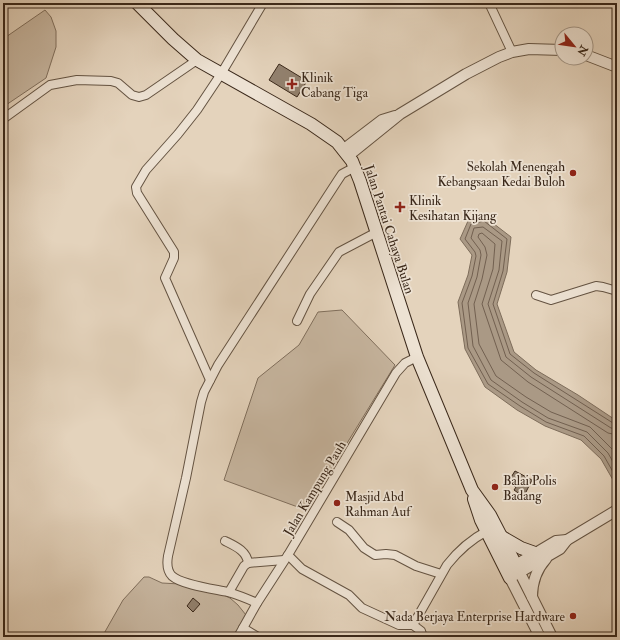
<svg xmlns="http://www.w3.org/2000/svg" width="620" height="640" viewBox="0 0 620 640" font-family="'IM FELL Double Pica',serif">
<rect width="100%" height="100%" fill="#e4d3bc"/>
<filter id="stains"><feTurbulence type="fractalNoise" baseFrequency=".005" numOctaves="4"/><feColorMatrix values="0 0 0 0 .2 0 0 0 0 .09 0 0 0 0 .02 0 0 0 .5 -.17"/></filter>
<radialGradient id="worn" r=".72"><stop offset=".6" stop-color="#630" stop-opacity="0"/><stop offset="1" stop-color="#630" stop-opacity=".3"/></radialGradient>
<g fill="#c7b6a0" stroke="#806f5d">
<polygon points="45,10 51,17 56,31 56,47 46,78 3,107 3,39"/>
<polygon points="342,310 395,365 306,510 224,480 258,378 299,345 318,312"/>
<polygon points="144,577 149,577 162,583 180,584 221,594 230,598 238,605 246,615 235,637 102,637 123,600"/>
</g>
<polygon fill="#aa9985" stroke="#7d6c5a" points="485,217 511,237 507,272 497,304 514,352 536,370 578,395 617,421 617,487 601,459 581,440 545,426 517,410 485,387 465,349 458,302 468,275 472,255 460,239 468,221"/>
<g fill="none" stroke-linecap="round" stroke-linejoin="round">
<g stroke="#726050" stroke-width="1">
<polyline points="617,424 613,423 534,373 510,354 493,304 503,271 507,239 484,221 471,224 465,239 475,252 476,256 472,276 462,303 468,348 488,384 520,406 546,422 584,436 604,456 617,479"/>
<polyline points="617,429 611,428 531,377 506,357 488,304 499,270 502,241 483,227 474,228 471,238 480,250 481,255 477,277 468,303 473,346 491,380 522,402 548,418 587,432 608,453 617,469"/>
<polyline points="617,435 608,433 528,382 501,360 482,304 493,269 495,244 482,233 479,234 478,237 485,247 487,255 482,279 474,304 479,344 496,376 526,397 551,412 590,427 612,449 617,457"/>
</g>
</g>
<g fill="#92816e" stroke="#3a281a">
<polygon points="279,64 307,81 297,97 269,80"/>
<polygon points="515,471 532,480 525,494 523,493 521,495 514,490 516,487 508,482"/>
<polygon points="193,598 200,604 193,612 187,606"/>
</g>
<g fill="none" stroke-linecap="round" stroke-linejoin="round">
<defs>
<g id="minor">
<polyline points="489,3 512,52"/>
<polyline points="3,119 50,85 77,80 111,81 118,83 132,95 139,97 146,95 197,60"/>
<polyline points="536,295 551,300 596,286 603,287 617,291"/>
<polyline points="297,321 310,294 339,252 377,232"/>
<polyline points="210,380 165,278 174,258 174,252 137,193 136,187 146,170 178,134 197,110 221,74 263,3"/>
<polyline points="337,522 349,530 364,548 375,555 386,554 395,555 416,566 441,574"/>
<path d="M225 541C235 546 247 551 248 563"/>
<polyline points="288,555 302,569 349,595 362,608 399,625 413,625 421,631 423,637"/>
<polyline points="229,592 244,566 248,563 284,560"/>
<path d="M257 603C248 599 238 595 228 592 214 589 182 585 172 576 167 571 167 562 168 556L186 478 201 402 204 392 218 365 338 180 342 174 355 167"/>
<path d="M413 625 447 565C458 551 470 540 487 531"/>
<polyline points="243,628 258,637"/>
<polyline points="238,637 257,603 288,555 396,373 405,363 417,357"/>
</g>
<g id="tertiary">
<polyline points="586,55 617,67"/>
<polyline points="344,149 382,120 395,116"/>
<polyline points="348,156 400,114 466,74 499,57 512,52 529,49 562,50"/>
<polyline points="509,569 556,541 567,540"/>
<polyline points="520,573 552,637"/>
<path d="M532 597C532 583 537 569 546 559"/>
<polyline points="540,637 510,578 560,549 567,540 617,510"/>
</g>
<g id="secondary">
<polyline points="137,3 173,39 197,60 311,124 337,142 352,161 360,181 417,357 472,490 490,515 520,573"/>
<polyline points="474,499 481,520 510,578"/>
<polyline points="502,537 521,548 535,553"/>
</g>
</defs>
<use href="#minor" stroke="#645342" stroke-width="10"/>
<use href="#tertiary" stroke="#645342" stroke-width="12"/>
<use href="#secondary" stroke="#3a281a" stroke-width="14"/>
<use href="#minor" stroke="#ede2d3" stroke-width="8"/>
<use href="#tertiary" stroke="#ede2d3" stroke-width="10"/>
<use href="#secondary" stroke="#ede2d3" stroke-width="12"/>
</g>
<g fill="#8f2418" stroke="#ede2d3" stroke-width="1.5">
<path d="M290 78h4v4h4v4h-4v4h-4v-4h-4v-4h4z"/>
<circle cx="573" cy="173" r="4"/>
<path d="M398 201h4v4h4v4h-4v4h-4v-4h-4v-4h4z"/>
<circle cx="495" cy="487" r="4"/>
<circle cx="337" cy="503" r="4"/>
<circle cx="573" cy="616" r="4"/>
</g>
<g text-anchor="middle" stroke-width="3.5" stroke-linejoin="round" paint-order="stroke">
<g font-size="13" fill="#3a281a" stroke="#ede2d3" text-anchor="start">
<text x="301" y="82">Klinik<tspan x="301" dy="15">Cabang Tiga</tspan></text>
<text x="565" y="171" text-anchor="end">Sekolah Menengah<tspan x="565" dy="15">Kebangsaan Kedai Buloh</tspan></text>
<text x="409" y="205">Klinik<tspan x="409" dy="15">Kesihatan Kijang</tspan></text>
<text x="503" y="485">Balai Polis<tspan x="503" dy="15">Badang</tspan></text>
<text x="345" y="501">Masjid Abd<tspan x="345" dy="15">Rahman Auf</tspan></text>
<text x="565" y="621" text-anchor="end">Nada Berjaya Enterprise Hardware</text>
</g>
<g font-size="13" fill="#3a281a" stroke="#ede2d3">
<text transform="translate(390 229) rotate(72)" y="5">Jalan Pantai Cahaya Bulan</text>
<text transform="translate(314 488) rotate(-59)" y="5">Jalan Kampung Pauh</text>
</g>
</g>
<rect width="620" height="640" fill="none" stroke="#e4d3bc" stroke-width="16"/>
<rect x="4" y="4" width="612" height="632" fill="none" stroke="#3a281a" stroke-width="2"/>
<rect x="8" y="8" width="604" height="624" fill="none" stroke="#3a281a"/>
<g transform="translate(574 46) rotate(119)"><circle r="19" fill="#ede2d3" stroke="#a59889"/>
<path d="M0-3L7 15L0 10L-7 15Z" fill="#8f2418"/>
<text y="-6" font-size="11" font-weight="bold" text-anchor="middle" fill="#3a281a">N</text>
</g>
<rect width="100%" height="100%" filter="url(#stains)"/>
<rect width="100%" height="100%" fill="url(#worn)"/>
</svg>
